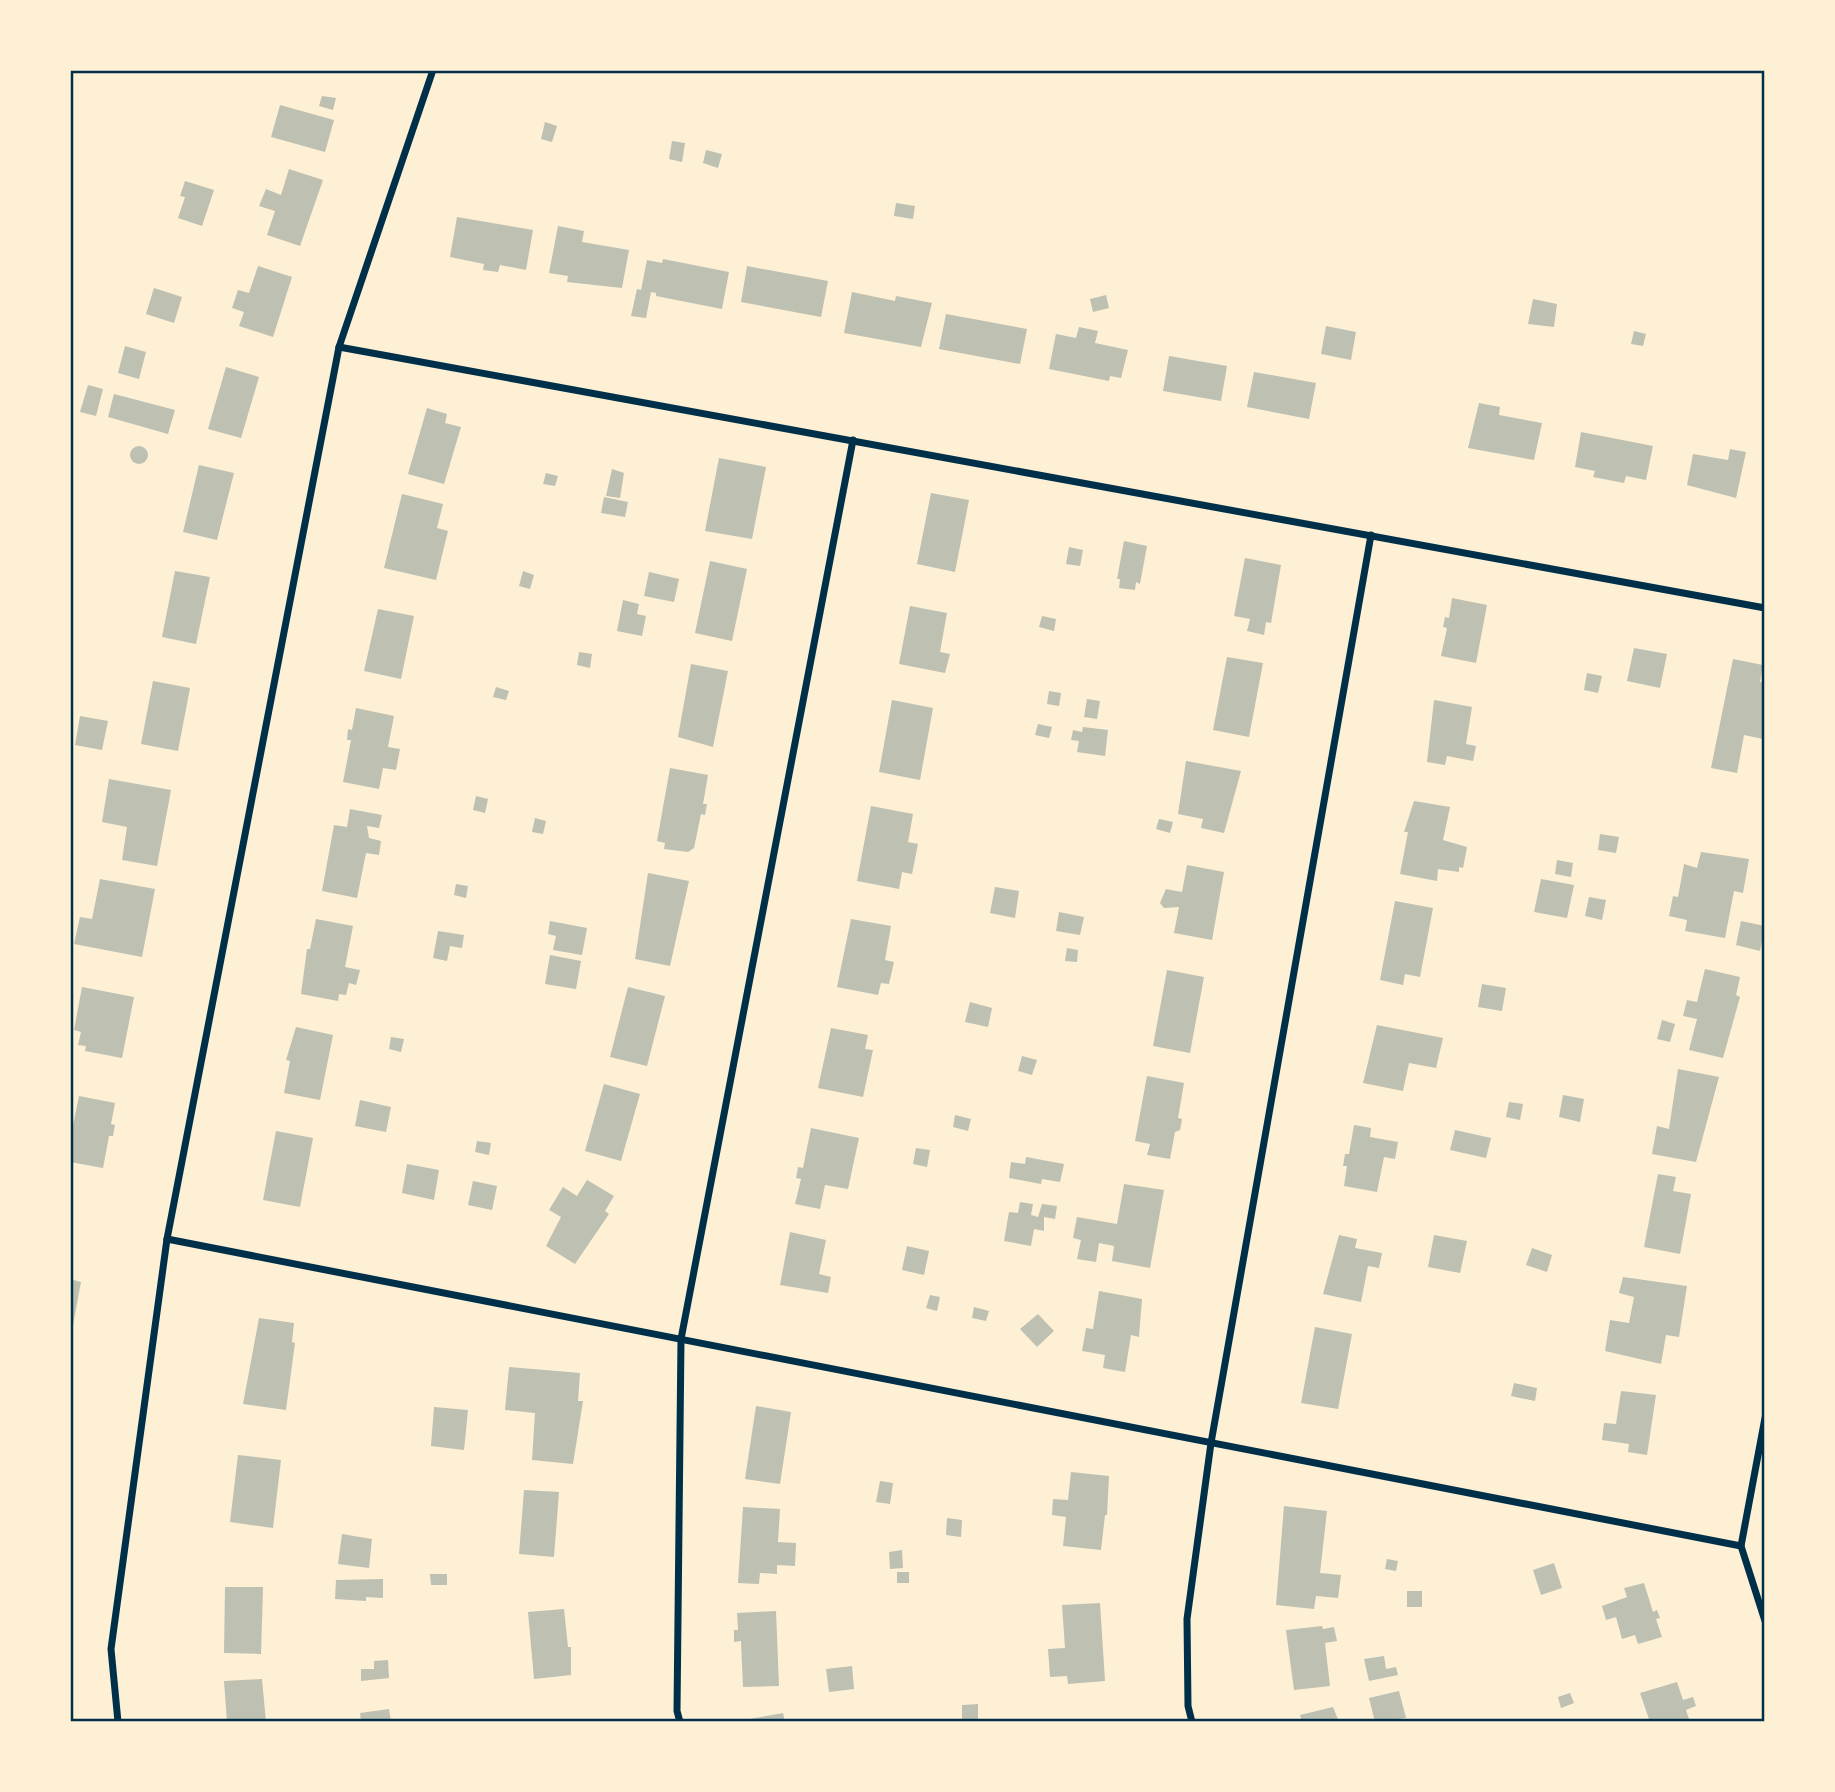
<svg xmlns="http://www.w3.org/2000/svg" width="1835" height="1792" viewBox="0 0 1835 1792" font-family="'Roboto Serif',serif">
<rect width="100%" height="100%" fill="#fdf0d5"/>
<g fill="#bec0b2">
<polygon points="322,96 336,98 333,110 319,106"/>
<polygon points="280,105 334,120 325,152 271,137"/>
<polygon points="545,122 557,126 552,142 541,139"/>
<polygon points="672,141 685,143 682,162 669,159"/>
<polygon points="706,150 722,154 718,168 703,163"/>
<polygon points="289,169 323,180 300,246 267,235 275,211 259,206 266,189 281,195"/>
<polygon points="185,181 214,190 202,226 178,218 185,197 180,196"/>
<polygon points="896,203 915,206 913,219 894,216"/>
<polygon points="457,217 533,230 526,270 500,265 498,272 483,270 484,264 450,257"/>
<polygon points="558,226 584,231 582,242 629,250 622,288 567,282 568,276 549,273"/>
<polygon points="663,259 729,272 722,309 656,296 656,293 651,292 646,318 631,316 637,289 641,290 647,260 662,263"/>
<polygon points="258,266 292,277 273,337 239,326 244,312 232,308 238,290 249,293"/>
<polygon points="747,266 828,281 821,317 741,302"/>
<polygon points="154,288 182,297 174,323 146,314"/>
<polygon points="852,292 895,301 896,296 932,303 921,347 844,333"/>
<polygon points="1106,295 1109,308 1093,312 1090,299"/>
<polygon points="1533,299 1557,304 1554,327 1528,324"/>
<polygon points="946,314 1027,329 1020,364 939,349"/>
<polygon points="1326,326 1356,332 1351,360 1321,354"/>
<polygon points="1079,327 1098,331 1095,343 1128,350 1121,378 1110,376 1109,381 1049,369 1056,334 1076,338"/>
<polygon points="1634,331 1646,334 1643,346 1631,344"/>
<polygon points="125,346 146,352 139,379 118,373"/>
<polygon points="1169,356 1227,366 1221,401 1163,391"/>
<polygon points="226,367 259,377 241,438 208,429"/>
<polygon points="1254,372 1316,383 1309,419 1247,407"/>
<polygon points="88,385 103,389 96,416 80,412"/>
<polygon points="114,394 175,410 168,434 108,417"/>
<polygon points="1479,403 1500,407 1499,415 1542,423 1534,460 1468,448"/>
<polygon points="427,408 447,414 445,423 461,427 444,484 408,474"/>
<polygon points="1581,432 1653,446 1646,480 1626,476 1624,483 1593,477 1595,471 1575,467"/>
<circle cx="139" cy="455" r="9"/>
<polygon points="1730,449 1746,452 1736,498 1687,485 1693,454 1728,460"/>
<polygon points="719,458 766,467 752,539 705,531"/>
<polygon points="199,465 234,473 217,540 183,532"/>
<polygon points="612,469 624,473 620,498 606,496"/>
<polygon points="546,473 558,476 555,486 543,484"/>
<polygon points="931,493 969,500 955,572 917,564"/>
<polygon points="402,494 443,504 437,528 448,531 436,580 384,568"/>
<polygon points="604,497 628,502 625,517 601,513"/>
<polygon points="1124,541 1147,546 1140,584 1136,582 1135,590 1119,588 1120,579 1117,579"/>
<polygon points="1069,547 1083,550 1080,566 1066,564"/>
<polygon points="1245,558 1281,565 1271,623 1266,622 1264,635 1247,631 1250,619 1234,616"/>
<polygon points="710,561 747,569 732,641 695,633"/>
<polygon points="175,571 210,577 196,644 162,637"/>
<polygon points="523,571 534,575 530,589 519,586"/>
<polygon points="649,572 679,579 674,602 644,596"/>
<polygon points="1452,598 1487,605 1476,663 1441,656 1447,628 1443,627 1445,617 1449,618"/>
<polygon points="623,600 639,604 637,614 646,616 642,636 617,631"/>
<polygon points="910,606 947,613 940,652 950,654 945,673 899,664"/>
<polygon points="378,609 414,616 401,679 364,671"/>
<polygon points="1042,616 1056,619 1054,631 1039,627"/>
<polygon points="1634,648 1667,654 1660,688 1627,681"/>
<polygon points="579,652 592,654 590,668 577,665"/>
<polygon points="1227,657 1263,663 1249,737 1213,730"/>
<polygon points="1733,659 1763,665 1760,682 1765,683 1763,739 1744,735 1737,773 1711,768"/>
<polygon points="691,664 728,671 713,747 678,737"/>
<polygon points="1587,673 1602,676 1598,693 1584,690"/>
<polygon points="153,681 190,688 178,751 141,744"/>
<polygon points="496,687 509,691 506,700 493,697"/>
<polygon points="1049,691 1061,693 1059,706 1047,704"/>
<polygon points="1087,699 1100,701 1097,719 1084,717"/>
<polygon points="892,700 933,708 920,780 879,772"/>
<polygon points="1434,700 1472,707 1466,744 1476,746 1473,761 1447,756 1445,765 1427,762"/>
<polygon points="356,708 394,716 388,747 400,749 396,770 383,768 379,789 343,782 351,740 347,740 348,729 352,730"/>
<polygon points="80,716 108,721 102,750 75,745"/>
<polygon points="1038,724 1052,727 1049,738 1035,735"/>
<polygon points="1083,727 1108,730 1105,756 1077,752 1079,741 1071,740 1073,730 1082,732"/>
<polygon points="1186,761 1241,771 1224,833 1201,828 1203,819 1178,814"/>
<polygon points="670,768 708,775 703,804 707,804 705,815 701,814 694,848 688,852 664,849 665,843 657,841"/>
<polygon points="109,779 171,790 157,866 122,860 127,827 102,822"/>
<polygon points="476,796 488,799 485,813 473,810"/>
<polygon points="1414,801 1450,807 1443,840 1467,847 1463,868 1459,867 1459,872 1438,869 1437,881 1400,874 1408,832 1404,832"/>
<polygon points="871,806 913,814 908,842 918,844 912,874 902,872 899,889 857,881"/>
<polygon points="350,809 382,815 379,828 367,826 369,838 381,841 379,855 366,853 357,898 322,891 334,825 347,827"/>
<polygon points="535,818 546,821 543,834 532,832"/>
<polygon points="1159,819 1173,822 1170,833 1156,829"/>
<polygon points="1600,834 1619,837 1616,853 1598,850"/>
<polygon points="1701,852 1749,859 1743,893 1734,891 1725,938 1685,931 1687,920 1669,916 1673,896 1678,897 1684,864 1697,868"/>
<polygon points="1557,860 1573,863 1571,877 1555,874"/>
<polygon points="1187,865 1224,872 1212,940 1174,933 1179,907 1164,908 1160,903 1166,889 1182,892"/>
<polygon points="648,873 689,881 670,966 635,959"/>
<polygon points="100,879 155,889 142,957 74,944 80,917 92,919"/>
<polygon points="1541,879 1574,885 1567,918 1534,912"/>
<polygon points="456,884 468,886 466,898 454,895"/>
<polygon points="995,887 1019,891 1015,918 990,913"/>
<polygon points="1589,897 1606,900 1602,920 1585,916"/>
<polygon points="1395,901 1433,908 1420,977 1405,974 1403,985 1380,980"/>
<polygon points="1059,912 1084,917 1080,935 1056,931"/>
<polygon points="316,919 353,926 345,967 360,970 356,985 349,983 346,995 339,994 338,1001 301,994 307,949 310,949"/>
<polygon points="851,919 891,926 885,960 894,962 889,984 881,983 878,995 837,987"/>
<polygon points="550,921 587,928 582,955 553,950 556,936 548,934"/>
<polygon points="1741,921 1765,926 1760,951 1736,945"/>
<polygon points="438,931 464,935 462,948 450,946 447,961 433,958"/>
<polygon points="1067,948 1078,950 1077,962 1065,961"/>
<polygon points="550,955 581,961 576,989 545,984"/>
<polygon points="1705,969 1740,977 1736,995 1740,997 1723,1058 1689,1050 1697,1019 1683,1016 1687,1000 1697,1002"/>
<polygon points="1167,970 1204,977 1190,1053 1153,1046"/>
<polygon points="1482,984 1506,988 1502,1011 1478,1007"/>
<polygon points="82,987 134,997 122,1058 85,1051 86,1046 78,1045 81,1032 74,1030"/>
<polygon points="628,987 665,996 647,1066 610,1057"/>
<polygon points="970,1002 992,1008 988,1027 965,1022"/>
<polygon points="1662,1020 1675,1024 1670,1042 1657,1039"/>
<polygon points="1377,1025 1443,1038 1436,1068 1409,1063 1403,1091 1363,1083"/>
<polygon points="296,1027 333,1035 320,1100 284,1093 290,1061 286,1060"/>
<polygon points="831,1028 868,1035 865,1049 873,1050 863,1097 818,1088"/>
<polygon points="391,1037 404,1039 401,1052 389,1049"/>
<polygon points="1022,1056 1037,1060 1032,1075 1018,1071"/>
<polygon points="1678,1069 1719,1077 1696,1162 1652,1154 1657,1126 1669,1129"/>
<polygon points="1147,1076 1184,1083 1178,1118 1182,1119 1180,1130 1175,1132 1170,1159 1147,1155 1150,1144 1135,1141"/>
<polygon points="604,1084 640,1094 621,1161 585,1151"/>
<polygon points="1563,1095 1584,1099 1580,1122 1559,1117"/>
<polygon points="79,1096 115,1103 111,1124 115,1125 113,1136 109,1136 103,1168 70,1162 70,1125 73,1125"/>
<polygon points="360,1100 391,1107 386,1132 355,1126"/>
<polygon points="1509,1102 1523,1104 1520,1120 1506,1117"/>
<polygon points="955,1115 971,1119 968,1131 953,1127"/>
<polygon points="1354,1125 1371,1128 1370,1137 1398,1142 1395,1159 1384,1157 1377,1192 1344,1186 1347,1166 1343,1166 1345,1154 1349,1154"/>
<polygon points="811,1128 859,1138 848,1189 825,1185 820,1209 795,1204 801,1179 796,1178 798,1167 803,1168"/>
<polygon points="1455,1130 1491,1138 1486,1158 1450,1150"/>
<polygon points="276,1131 313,1138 300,1207 263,1200"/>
<polygon points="477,1141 491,1143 489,1155 475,1152"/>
<polygon points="916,1148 930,1150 927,1167 913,1164"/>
<polygon points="1026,1157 1064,1164 1060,1182 1042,1179 1041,1184 1009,1178 1011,1162 1025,1164"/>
<polygon points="407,1164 439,1170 434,1200 402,1193"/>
<polygon points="1658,1174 1676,1177 1673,1191 1691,1194 1680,1254 1644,1247"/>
<polygon points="587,1180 614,1196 605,1211 609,1214 575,1264 546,1246 561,1217 549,1210 563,1187 577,1196"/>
<polygon points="473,1181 497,1186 492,1210 468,1205"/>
<polygon points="1124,1184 1164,1190 1150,1268 1112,1261 1114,1246 1099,1243 1096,1262 1077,1259 1081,1240 1073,1238 1077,1217 1117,1224"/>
<polygon points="1020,1202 1033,1204 1031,1215 1038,1217 1042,1204 1057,1206 1055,1219 1044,1217 1044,1231 1034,1229 1031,1246 1004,1241 1009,1212 1018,1213"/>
<polygon points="790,1232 826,1240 819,1274 831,1277 828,1293 780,1285"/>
<polygon points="1339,1235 1357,1239 1355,1248 1382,1253 1379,1268 1368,1266 1361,1302 1323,1294"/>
<polygon points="1434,1235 1467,1241 1460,1273 1428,1267"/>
<polygon points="907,1246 929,1251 924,1275 902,1270"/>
<polygon points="1532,1248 1552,1255 1547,1272 1526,1265"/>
<polygon points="1623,1277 1687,1286 1679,1337 1666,1335 1661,1364 1605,1351 1610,1320 1629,1323 1634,1297 1619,1293"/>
<polygon points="70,1279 81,1282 71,1336 70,1336"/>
<polygon points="1099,1291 1142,1299 1139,1337 1131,1335 1125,1372 1103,1368 1105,1355 1082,1351 1086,1328 1093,1329"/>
<polygon points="930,1295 940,1297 937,1311 926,1308"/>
<polygon points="974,1307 989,1311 986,1321 972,1318"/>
<polygon points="1038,1314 1054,1331 1037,1347 1020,1329"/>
<polygon points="259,1318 294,1323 292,1342 295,1343 286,1410 243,1404"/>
<polygon points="1315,1327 1352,1334 1338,1409 1301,1403"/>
<polygon points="509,1367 580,1373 578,1401 583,1401 573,1464 532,1460 535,1413 505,1410"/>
<polygon points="1514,1383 1537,1388 1535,1401 1511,1396"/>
<polygon points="1621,1391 1656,1395 1647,1455 1628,1452 1629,1444 1602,1440 1604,1423 1616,1424"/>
<polygon points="756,1406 791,1412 780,1484 745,1479"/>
<polygon points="434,1407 468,1410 464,1450 431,1446"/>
<polygon points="238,1455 281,1460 273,1528 230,1522"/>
<polygon points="1071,1472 1109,1476 1107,1515 1105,1515 1101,1550 1063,1546 1066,1517 1052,1515 1053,1499 1068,1500"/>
<polygon points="880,1481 893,1483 890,1504 876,1502"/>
<polygon points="524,1490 559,1492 554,1557 519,1554"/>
<polygon points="1284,1506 1327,1511 1320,1573 1341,1575 1338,1598 1316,1596 1314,1609 1276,1605"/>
<polygon points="743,1507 780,1509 778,1542 796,1543 795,1566 777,1565 777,1574 760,1573 759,1584 738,1583"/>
<polygon points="947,1518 962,1520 961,1537 946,1535"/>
<polygon points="342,1534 372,1539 369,1568 338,1564"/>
<polygon points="902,1550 903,1568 890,1569 889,1552"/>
<polygon points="1387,1559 1398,1561 1396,1571 1385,1569"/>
<polygon points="1554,1563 1562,1588 1541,1595 1533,1570"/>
<rect x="897" y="1572" width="12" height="11"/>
<polygon points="430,1574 447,1574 447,1585 431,1585"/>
<polygon points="383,1579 383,1598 366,1597 366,1601 335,1599 336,1580"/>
<polygon points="1644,1583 1653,1612 1657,1610 1660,1618 1656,1619 1662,1637 1638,1644 1635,1635 1622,1639 1616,1617 1606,1620 1602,1606 1627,1597 1624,1588"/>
<polygon points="225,1587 263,1587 261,1654 224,1653"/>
<rect x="1407" y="1591" width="15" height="16"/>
<polygon points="1100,1603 1105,1681 1068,1684 1067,1676 1050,1677 1048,1649 1065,1648 1062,1605"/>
<polygon points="564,1609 568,1647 571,1647 571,1675 534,1679 528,1612"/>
<polygon points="776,1611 779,1686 743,1687 741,1641 734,1642 734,1630 738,1630 737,1613"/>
<polygon points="1322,1626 1323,1629 1334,1627 1337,1641 1325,1643 1330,1686 1294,1690 1286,1630"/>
<polygon points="1384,1656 1386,1669 1396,1667 1398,1675 1369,1681 1364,1659"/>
<polygon points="388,1660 389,1678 361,1681 361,1669 374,1669 374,1661"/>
<polygon points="852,1666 854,1689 829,1692 826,1669"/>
<polygon points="262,1679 266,1722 227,1722 224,1681"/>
<polygon points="1677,1682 1683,1700 1693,1697 1696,1706 1686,1710 1690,1722 1650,1722 1640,1693"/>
<polygon points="1399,1691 1406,1718 1375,1722 1369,1698"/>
<polygon points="1570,1693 1574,1703 1561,1708 1558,1697"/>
<polygon points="978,1704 978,1719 962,1720 962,1705"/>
<polygon points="1333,1707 1339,1722 1302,1722 1300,1715"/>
<polygon points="389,1709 391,1722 361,1722 360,1713"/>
<polygon points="783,1713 785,1722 745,1722 744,1720"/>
</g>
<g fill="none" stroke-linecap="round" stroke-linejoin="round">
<g stroke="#003049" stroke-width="7">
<polyline points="339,347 1765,608"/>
<polyline points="167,1239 1741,1546"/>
<polyline points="1765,1418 1741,1546 1765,1621"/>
<polyline points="118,1722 111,1649 167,1239 339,347 433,70"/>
<polyline points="680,1722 677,1711 681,1339 853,440"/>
<polyline points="1192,1722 1188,1706 1187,1619 1211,1443 1371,535"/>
</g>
</g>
<rect width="1835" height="1792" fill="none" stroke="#fdf0d5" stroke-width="144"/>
<rect x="72" y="72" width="1691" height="1648" fill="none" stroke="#003049" stroke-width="2.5"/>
</svg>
